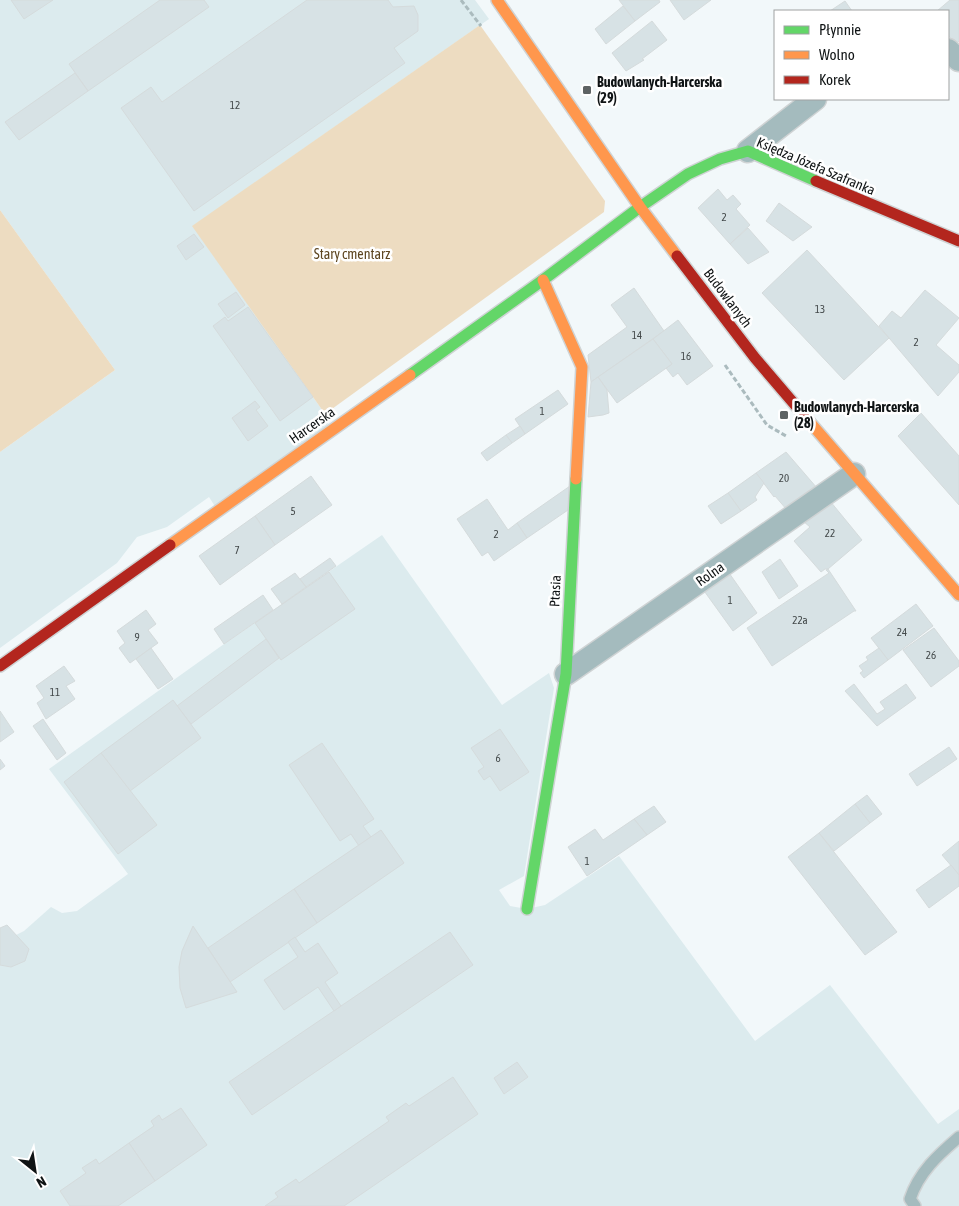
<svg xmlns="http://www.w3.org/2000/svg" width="959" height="1206" viewBox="0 0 959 1206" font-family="'Asap Condensed',sans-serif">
<rect width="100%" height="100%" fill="#f2f8fa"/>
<g fill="#dcebee">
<polygon points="0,0 475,0 489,19 193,226 325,414 331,431 218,511 209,497 167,527 137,537 117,563 0,648 0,452 115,370 0,210"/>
<polygon points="382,535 502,705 549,673 554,688 524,876 499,890 510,906 527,909 545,905 619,856 755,1041 830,985 938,1124 959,1109 959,1206 0,1206 0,943 24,931 51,907 62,913 77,911 128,874 49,769 224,644"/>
</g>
<g fill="#eddcc1">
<polygon points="480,25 605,201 604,212 325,414 192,226"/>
<polygon points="0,210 115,370 0,452"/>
</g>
<g fill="#d7e2e5" stroke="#d5dbdc">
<polygon points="11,0 53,0 24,19"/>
<polygon points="160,0 204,0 209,7 88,91 69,64"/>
<polygon points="307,0 388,0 393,7 414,6 418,15 418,31 394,48 405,63 194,211 121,108 151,87 162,102"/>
<polygon points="619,0 659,0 660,2 635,21"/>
<polygon points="670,0 711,0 684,20"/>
<polygon points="950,0 959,0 959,41 956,44 948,35 948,11 937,11"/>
<polygon points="845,1 852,11 830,11"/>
<polygon points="623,6 635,21 606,44 595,29"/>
<polygon points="652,21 667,40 642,59 644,60 626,71 612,53"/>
<polygon points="75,73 88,91 19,140 5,122"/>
<polygon points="718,189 727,200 733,195 741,204 736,209 750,225 730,244 698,208"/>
<polygon points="779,203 812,227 793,241 766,221"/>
<polygon points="748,228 769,252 748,264 730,244"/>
<polygon points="194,234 204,247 186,260 177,246"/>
<polygon points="807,250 889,338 844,380 762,293"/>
<polygon points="634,288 664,331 591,382 588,355 627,327 611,305"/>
<polygon points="925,290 959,318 936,345 959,365 959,372 938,396 879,326 892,311 901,318"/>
<polygon points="236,292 245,305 228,318 218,304"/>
<polygon points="248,307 313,397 280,421 213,326 225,317 228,321"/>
<polygon points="678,320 713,366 687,385 678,373 673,377 666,368 672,364 653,339"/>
<polygon points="653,339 672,364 617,403 598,377"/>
<polygon points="598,377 607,390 609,413 603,415 588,417 591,382"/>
<polygon points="558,390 568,404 525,434 515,419"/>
<polygon points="255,401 260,407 256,410 268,426 248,441 232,418"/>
<polygon points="921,413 959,456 959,505 898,436"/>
<polygon points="520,426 525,434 512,443 506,435"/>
<polygon points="506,435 512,443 487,461 481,453"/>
<polygon points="786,452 817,488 787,510 775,496 774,497 756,473"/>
<polygon points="756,473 764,483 755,497 757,500 741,511 728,493"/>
<polygon points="311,476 332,505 275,545 255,516"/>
<polygon points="570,486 568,510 527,538 517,523"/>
<polygon points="728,493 741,511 721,524 708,506"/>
<polygon points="487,499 508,530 517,523 527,538 494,561 488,552 482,556 457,519"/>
<polygon points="830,501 862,540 828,569 825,569 821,572 794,541 810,527 803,521"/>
<polygon points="255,516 275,545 220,585 199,556"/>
<polygon points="330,558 336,566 306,587 300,579"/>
<polygon points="780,559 798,586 779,599 762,572"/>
<polygon points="828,569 856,611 854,611 772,666 747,628 829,573 826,570"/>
<polygon points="727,570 757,613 733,631 702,588"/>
<polygon points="329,572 355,609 281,660 255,623"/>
<polygon points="295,573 306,587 282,604 271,589"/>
<polygon points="263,595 273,610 224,644 214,629"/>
<polygon points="916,604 933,626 888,660 871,638"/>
<polygon points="146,610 156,624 148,630 158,643 130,663 119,648 125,643 117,631"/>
<polygon points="934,628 959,661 959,666 931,687 903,650"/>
<polygon points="266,639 279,658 191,724 177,706"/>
<polygon points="151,648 173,679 158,689 136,659"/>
<polygon points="879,648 888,660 864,678 860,673 863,671 859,666 868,660 866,657"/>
<polygon points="64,666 75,681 66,686 75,699 46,719 37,703 44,698 36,686"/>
<polygon points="854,684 877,714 885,709 880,702 906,684 916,698 877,726 845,691"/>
<polygon points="173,700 201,738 130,791 101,753"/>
<polygon points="0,711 14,732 0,742"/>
<polygon points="43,719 66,753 57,760 33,726"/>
<polygon points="500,729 529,772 500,791 490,776 484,780 478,771 484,767 471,748"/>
<polygon points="322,743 374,819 363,826 371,837 359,846 351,834 340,841 289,765"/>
<polygon points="949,747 957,759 917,786 909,774"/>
<polygon points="101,753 157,825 118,854 64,782"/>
<polygon points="0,759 5,766 0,770"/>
<polygon points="867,795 882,814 870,823 855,804"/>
<polygon points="855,804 870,823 834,851 819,833"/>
<polygon points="654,806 666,822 647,835 634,819"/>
<polygon points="634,819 647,835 587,876 568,847 595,829 603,840"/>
<polygon points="381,830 404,863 317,923 294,889"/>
<polygon points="819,833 897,932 865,955 788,857"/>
<polygon points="959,841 959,875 942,855"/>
<polygon points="951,865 959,875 959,886 929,908 916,890"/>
<polygon points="294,889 317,923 230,982 208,948"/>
<polygon points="7,925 29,949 25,961 11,967 0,965 0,928"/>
<polygon points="193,926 237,992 186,1008 180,988 179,967 182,951"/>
<polygon points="450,932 473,965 252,1115 229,1082"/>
<polygon points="295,937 305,952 318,943 338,973 325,982 341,1006 334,1011 318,987 284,1010 264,980 298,957 288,942"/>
<polygon points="517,1062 528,1077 504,1094 494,1078"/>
<polygon points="453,1077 478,1114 344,1206 265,1206 278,1197 275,1193 296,1179 299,1183 389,1121 386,1117 406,1103 409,1106"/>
<polygon points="181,1108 207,1145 155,1181 129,1143 154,1126 151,1121 159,1115 162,1120"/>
<polygon points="129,1143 155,1181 118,1206 70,1206 60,1191 86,1173 82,1168 96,1159 99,1164"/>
</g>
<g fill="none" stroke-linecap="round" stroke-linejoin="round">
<defs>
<path id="lane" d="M915 1206 910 1199C919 1172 938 1155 959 1137"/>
<g id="street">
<polyline points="948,50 959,60"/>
<polyline points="748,151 815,99"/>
<polyline points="566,674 854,474"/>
</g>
<g id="fast">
<polyline points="410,375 543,280 640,207 688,174 720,159 748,151 816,181"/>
<polyline points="527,909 566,674 576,479"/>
</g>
<g id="slow">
<polyline points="497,0 640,207 677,256"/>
<polyline points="543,280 582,367 576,479"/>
<polyline points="808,420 959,595"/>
<polyline points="170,545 410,375"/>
</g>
<g id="jam">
<polyline points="816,181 959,241"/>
<polyline points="677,256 755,358 808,420"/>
<polyline points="0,666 170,545"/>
</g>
</defs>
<use href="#lane" stroke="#cfd3d4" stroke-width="14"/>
<use href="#street" stroke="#cfd3d4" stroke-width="25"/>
<use href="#fast" stroke="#cfd3d4" stroke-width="14"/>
<use href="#slow" stroke="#cfd3d4" stroke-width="14"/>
<use href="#jam" stroke="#cfd3d4" stroke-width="14"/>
<g stroke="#abbbbe" stroke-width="3" stroke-dasharray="5 2.5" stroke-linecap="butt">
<polyline points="461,0 481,26"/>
<polyline points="725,365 767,425 786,436"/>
</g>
<use href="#lane" stroke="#a4bbbe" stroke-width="11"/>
<use href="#street" stroke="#a4bbbe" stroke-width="22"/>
<use href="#fast" stroke="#63d668" stroke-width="11"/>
<use href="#slow" stroke="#ff974d" stroke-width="11"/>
<use href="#jam" stroke="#b3261e" stroke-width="11"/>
</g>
<g fill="#5e6364" stroke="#fff" stroke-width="2">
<rect x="582" y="85" width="10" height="10" rx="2.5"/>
<rect x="779" y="410" width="10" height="10" rx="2.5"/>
</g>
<g text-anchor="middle" stroke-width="5" stroke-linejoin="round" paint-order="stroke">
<g font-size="11" fill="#43494a">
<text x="235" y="109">12</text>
<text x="724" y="221">2</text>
<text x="820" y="313">13</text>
<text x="637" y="339">14</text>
<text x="916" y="346">2</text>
<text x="686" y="360">16</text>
<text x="542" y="415">1</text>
<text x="784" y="482">20</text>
<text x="293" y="515">5</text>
<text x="830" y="537">22</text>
<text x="496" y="538">2</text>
<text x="237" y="554">7</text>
<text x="730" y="604">1</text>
<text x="800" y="624">22a</text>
<text x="902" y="636">24</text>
<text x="137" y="641">9</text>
<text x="931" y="659">26</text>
<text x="55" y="696">11</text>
<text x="498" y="762">6</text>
<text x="587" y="865">1</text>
</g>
<g font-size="14" font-weight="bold" fill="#0f1314" stroke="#fff" text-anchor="start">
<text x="597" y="87">Budowlanych-Harcerska<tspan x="597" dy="16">(29)</tspan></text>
<text x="794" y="412">Budowlanych-Harcerska<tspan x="794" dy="16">(28)</tspan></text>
</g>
<g font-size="14" fill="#0f1314" stroke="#fff">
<text transform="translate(816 166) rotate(23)" y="5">Księdza Józefa Szafranka</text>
<text transform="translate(728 298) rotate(53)" y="5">Budowlanych</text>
<text transform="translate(312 425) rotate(-35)" y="5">Harcerska</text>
<text transform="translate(710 574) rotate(-35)" y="5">Rolna</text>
<text transform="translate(555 591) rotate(-87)" y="5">Ptasia</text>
</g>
<g font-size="14" fill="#5d451f" stroke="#fff">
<text x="352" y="259">Stary cmentarz</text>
</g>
</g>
<rect x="774" y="10" width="175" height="90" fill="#ffffff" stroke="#9fa1a1"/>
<rect x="784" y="26" width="25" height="8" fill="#63d668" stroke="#9fa1a1"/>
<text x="819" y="35" font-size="15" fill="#0f1314">Płynnie</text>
<rect x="784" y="51" width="25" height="8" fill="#ff974d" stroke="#9fa1a1"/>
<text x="819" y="60" font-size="15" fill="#0f1314">Wolno</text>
<rect x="784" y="76" width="25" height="8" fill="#b3261e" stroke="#9fa1a1"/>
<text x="819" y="85" font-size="15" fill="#0f1314">Korek</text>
<g transform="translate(35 1171) rotate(150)" stroke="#ffffff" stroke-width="4" paint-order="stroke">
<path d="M0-4L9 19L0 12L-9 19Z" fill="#0f1314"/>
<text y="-8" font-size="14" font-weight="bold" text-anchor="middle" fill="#0f1314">N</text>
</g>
</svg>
